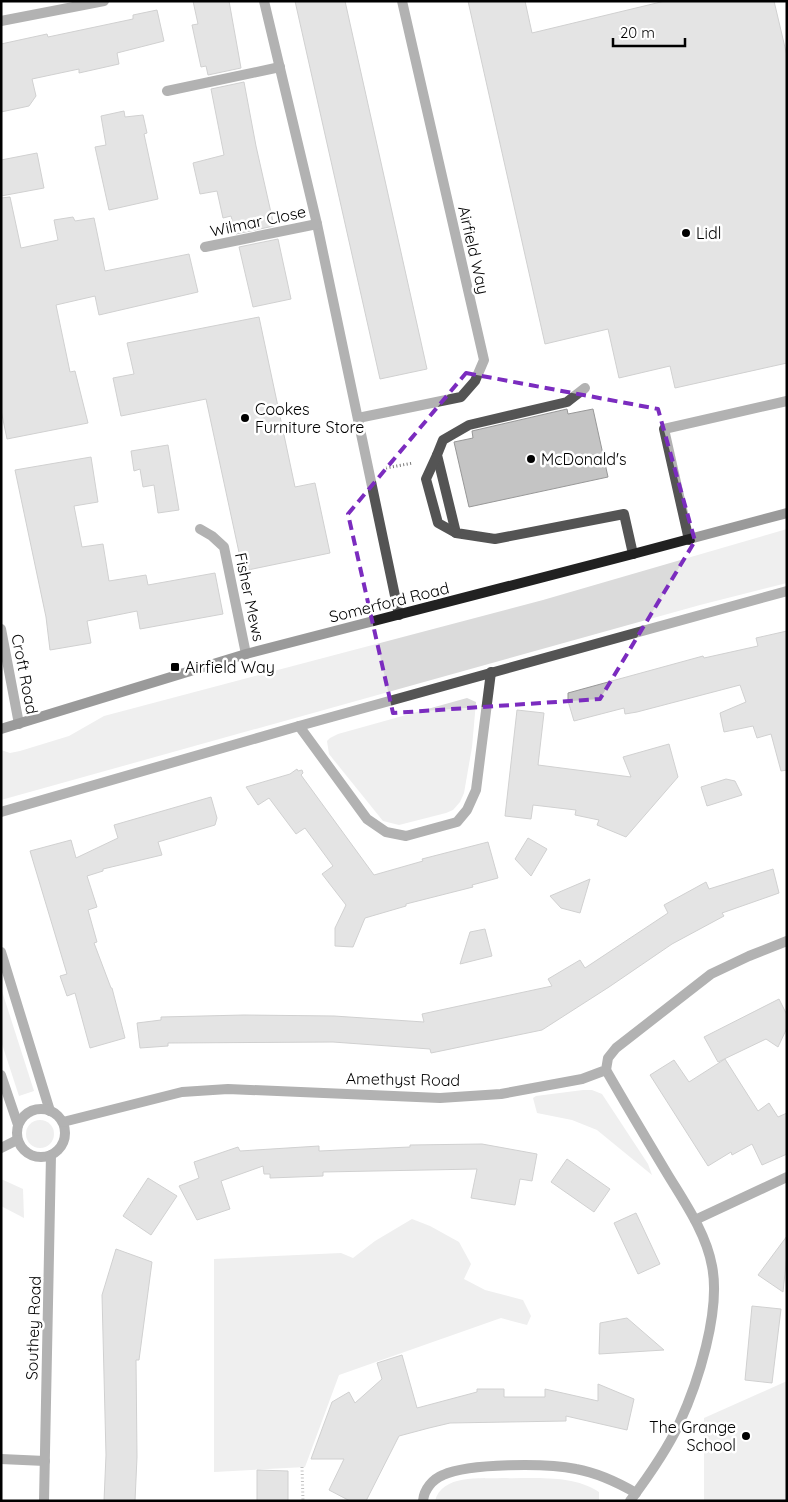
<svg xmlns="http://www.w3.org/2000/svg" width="788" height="1502" viewBox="0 0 788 1502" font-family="Quicksand,sans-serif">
<rect width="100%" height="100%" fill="#fff"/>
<g fill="#dbdbdb">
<polygon points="787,529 787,583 700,605 1,800 1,750 10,753 20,751 69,736 104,716 543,600"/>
<polygon points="467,698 476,702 472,747 464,793 460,802 453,810 446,813 399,825 383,821 329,754 327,741 330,738 338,734"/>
<polygon points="1,988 34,1091 19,1096 1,1041"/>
<polygon points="583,1090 592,1090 602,1094 648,1164 652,1175 597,1130 572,1120 537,1113 533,1098 536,1096"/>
<circle cx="40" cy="1134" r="14"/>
<polygon points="1,1179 23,1189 24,1218 1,1206"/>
<polygon points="412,1219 430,1226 459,1242 471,1264 464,1279 485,1290 523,1300 531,1316 527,1325 501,1318 339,1375 305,1467 214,1472 214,1259 341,1253 353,1258 375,1241"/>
<polygon points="787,1381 787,1501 704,1501 704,1418"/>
<path d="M502 1478C532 1479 572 1474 599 1492V1501H435C442 1474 480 1479 502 1478Z"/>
</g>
<g fill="#c4c4c4" stroke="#989898">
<polygon points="193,1 229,1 241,68 208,75 206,66 201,67 192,25 198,24"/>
<polygon points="295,1 345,1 427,369 380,379"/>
<polygon points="468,1 525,1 532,33 665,1 774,1 787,56 787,363 675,388 670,366 619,378 608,329 545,344"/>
<polygon points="157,10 164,41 117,53 119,64 79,73 79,69 32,79 36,96 29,106 1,112 1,44 47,34 48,37 133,19 133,15"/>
<polygon points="244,82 256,146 274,226 236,234 231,216 223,218 217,191 200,194 193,163 224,155 211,89"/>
<polygon points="124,111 125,117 143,115 147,133 144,134 158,199 109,210 95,147 106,145 101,116"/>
<polygon points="37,153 44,188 1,196 1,160"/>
<polygon points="10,197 21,248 58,240 54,220 73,217 75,221 94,218 105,271 189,254 198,292 99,315 95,296 56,305 70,372 75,371 88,423 7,439 1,410 1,198"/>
<polygon points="278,239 291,299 253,307 239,247"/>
<polygon points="259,317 295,487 315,483 330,553 243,571 206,399 121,416 113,378 134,374 127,343"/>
<polygon points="567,409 568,414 593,409 608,477 469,507 454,442 473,438 472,431"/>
<polygon points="168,445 179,510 158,513 154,485 143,487 140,469 134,471 131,451"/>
<polygon points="91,457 98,502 74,506 82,547 103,544 109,581 146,575 148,585 215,573 223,614 140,629 137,611 87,621 91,643 50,650 46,617 15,470"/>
<polygon points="787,631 787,770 781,771 771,734 757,738 753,726 724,732 720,713 746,702 740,685 637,712 625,714 624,708 574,721 568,701 568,693 703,656 704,658 758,646 756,638"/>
<polygon points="517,710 544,713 538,765 631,777 623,757 669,744 678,777 626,837 597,825 599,820 575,815 576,810 533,805 531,819 505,816"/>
<polygon points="297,769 298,771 302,770 303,773 301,775 374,875 423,861 422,859 488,842 498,878 472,885 473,887 406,904 406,906 365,918 353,947 335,946 335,928 346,905 322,874 333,866 305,828 296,834 269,798 258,805 246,787 290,774"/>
<polygon points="726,779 735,781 742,795 707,806 701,787"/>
<polygon points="211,797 217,818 215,825 158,842 162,855 103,869 103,871 87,876 97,907 88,910 97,942 94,943 111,988 112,988 125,1038 90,1048 75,993 67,996 60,976 67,974 30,851 71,840 76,858 118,838 114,825"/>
<polygon points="528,838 547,849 531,876 515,859"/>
<polygon points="773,869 779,893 722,913 724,916 672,944 609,987 542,1030 431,1053 430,1049 333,1042 168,1043 168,1046 140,1048 137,1023 161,1020 161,1017 244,1015 334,1016 424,1022 422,1014 552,986 548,979 580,960 585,968 668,913 664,905 706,882 709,889"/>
<polygon points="590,879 580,913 561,908 550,896"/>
<polygon points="485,929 492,956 460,964 470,932"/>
<polygon points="779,999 787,1015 787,1028 778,1047 766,1039 718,1062 704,1037"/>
<polygon points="725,1059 758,1111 769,1103 778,1117 787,1113 787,1154 762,1165 752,1144 732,1155 731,1152 708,1166 650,1075 674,1060 689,1082"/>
<polygon points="482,1144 537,1154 532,1181 520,1179 515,1205 471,1198 477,1169 323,1172 323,1176 270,1178 270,1174 264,1174 263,1166 221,1181 230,1209 197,1220 179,1186 199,1178 194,1162 238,1147 240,1151 319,1146 319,1151 410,1147 410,1145"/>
<polygon points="567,1159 610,1189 594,1212 551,1182"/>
<polygon points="148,1178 177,1196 151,1235 123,1216"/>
<polygon points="636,1213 660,1264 638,1274 614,1223"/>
<polygon points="787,1236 787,1254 783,1292 758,1275"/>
<polygon points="116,1249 152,1262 139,1360 136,1360 137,1457 135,1501 104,1501 106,1455 102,1295"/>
<polygon points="752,1306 781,1309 772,1383 745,1380"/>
<polygon points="627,1318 664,1350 599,1354 600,1323"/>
<polygon points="402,1355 417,1408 477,1392 477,1389 504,1389 504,1397 545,1397 545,1389 598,1401 598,1384 634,1399 627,1430 566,1416 566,1421 450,1423 429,1428 399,1436 366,1501 350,1501 329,1490 344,1459 311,1459 332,1402 349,1392 355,1403 382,1379 377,1363"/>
<polygon points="257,1470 288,1471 288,1501 257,1501"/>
</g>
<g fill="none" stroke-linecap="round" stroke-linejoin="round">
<g stroke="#767676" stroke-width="3" stroke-dasharray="1 2.5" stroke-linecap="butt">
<polyline points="386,468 413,463"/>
<polyline points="302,1467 303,1501"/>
</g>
<g stroke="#545454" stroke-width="10">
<polyline points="585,388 567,402 469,425 443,440 437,455 456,533 495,539 624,514 633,554"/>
<polyline points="358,418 461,397 475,381 484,360 402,1"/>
<polyline points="437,455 426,479 438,523 456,533"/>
<polyline points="689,540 664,429 787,401"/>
<polyline points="1,1459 45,1461"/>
</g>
<g stroke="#545454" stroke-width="10">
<polyline points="264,1 317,224 399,615"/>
<polyline points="1,21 104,1"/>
<polyline points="167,91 280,67"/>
<polyline points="205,247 317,224"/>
<polyline points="200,529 212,536 224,547 246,654"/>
<polyline points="1,629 19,724"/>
<polyline points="299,726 367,819 386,832 406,836 457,822 467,810 476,790 491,672"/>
<polyline points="1,812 299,726 787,591"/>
<polyline points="1,952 50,1111"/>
<path d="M606 1070C626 1105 647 1140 668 1175 685 1203 706 1233 712 1266 721 1311 698 1383 679 1424 666 1452 648 1477 630 1501"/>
<polyline points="1,1075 18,1125"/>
<circle cx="41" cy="1133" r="24"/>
<polyline points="63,1122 182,1092 228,1089 440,1098 501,1094 582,1079 606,1070 608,1058 616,1048 711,974 749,956 787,941"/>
<polyline points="1,1148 17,1140"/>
<polyline points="695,1220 787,1177"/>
<polyline points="44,1501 51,1155"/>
<path d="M423 1501C424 1489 433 1479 443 1475 469 1463 547 1463 576 1469 598 1473 617 1482 636 1493"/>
</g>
<polyline stroke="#212121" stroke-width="10" points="1,729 246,654 633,554 787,513"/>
</g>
<path d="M0 0H788V1502H0ZM466 373 658 409 695 541 600 699 393 713 348 514Z" fill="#fff" fill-opacity=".55" fill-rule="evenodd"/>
<path fill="none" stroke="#7b2cbf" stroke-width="4" stroke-dasharray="10 6" stroke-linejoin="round" d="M466 373 658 409 695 541 600 699 393 713 348 514Z"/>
<g fill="#000" stroke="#fff" stroke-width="2">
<circle cx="686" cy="233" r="5"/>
<circle cx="245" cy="418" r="5"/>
<circle cx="531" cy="459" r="5"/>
<rect x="170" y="662" width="10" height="10" rx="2.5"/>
<circle cx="746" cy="1436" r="5"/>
</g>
<g text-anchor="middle" stroke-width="5" stroke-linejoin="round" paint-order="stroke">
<g font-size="16" fill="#000" stroke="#fff">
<text transform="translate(258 221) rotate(-12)" y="6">Wilmar Close</text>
<text transform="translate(474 250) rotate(77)" y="6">Airfield Way</text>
<text transform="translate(250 597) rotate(78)" y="6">Fisher Mews</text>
<text transform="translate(389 602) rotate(-14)" y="6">Somerford Road</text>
<text transform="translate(25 674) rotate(79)" y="6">Croft Road</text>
<text transform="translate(403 1079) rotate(1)" y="6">Amethyst Road</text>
<text transform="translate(33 1328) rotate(-88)" y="6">Southey Road</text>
</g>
<g font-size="16" fill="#000" stroke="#fff" text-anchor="start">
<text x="696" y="239">Lidl</text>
<text x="255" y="415">Cookes<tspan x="255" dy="18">Furniture Store</tspan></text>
<text x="541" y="465">McDonald's</text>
<text x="185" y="673">Airfield Way</text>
<text x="736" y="1433" text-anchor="end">The Grange<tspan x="736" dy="18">School</tspan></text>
</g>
</g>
<rect width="788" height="1502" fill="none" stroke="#000000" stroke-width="5"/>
<path d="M613 38v8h72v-8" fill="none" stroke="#000000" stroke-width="2.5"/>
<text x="620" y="38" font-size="15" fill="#000000" stroke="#ffffff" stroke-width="4" paint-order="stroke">20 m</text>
</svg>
